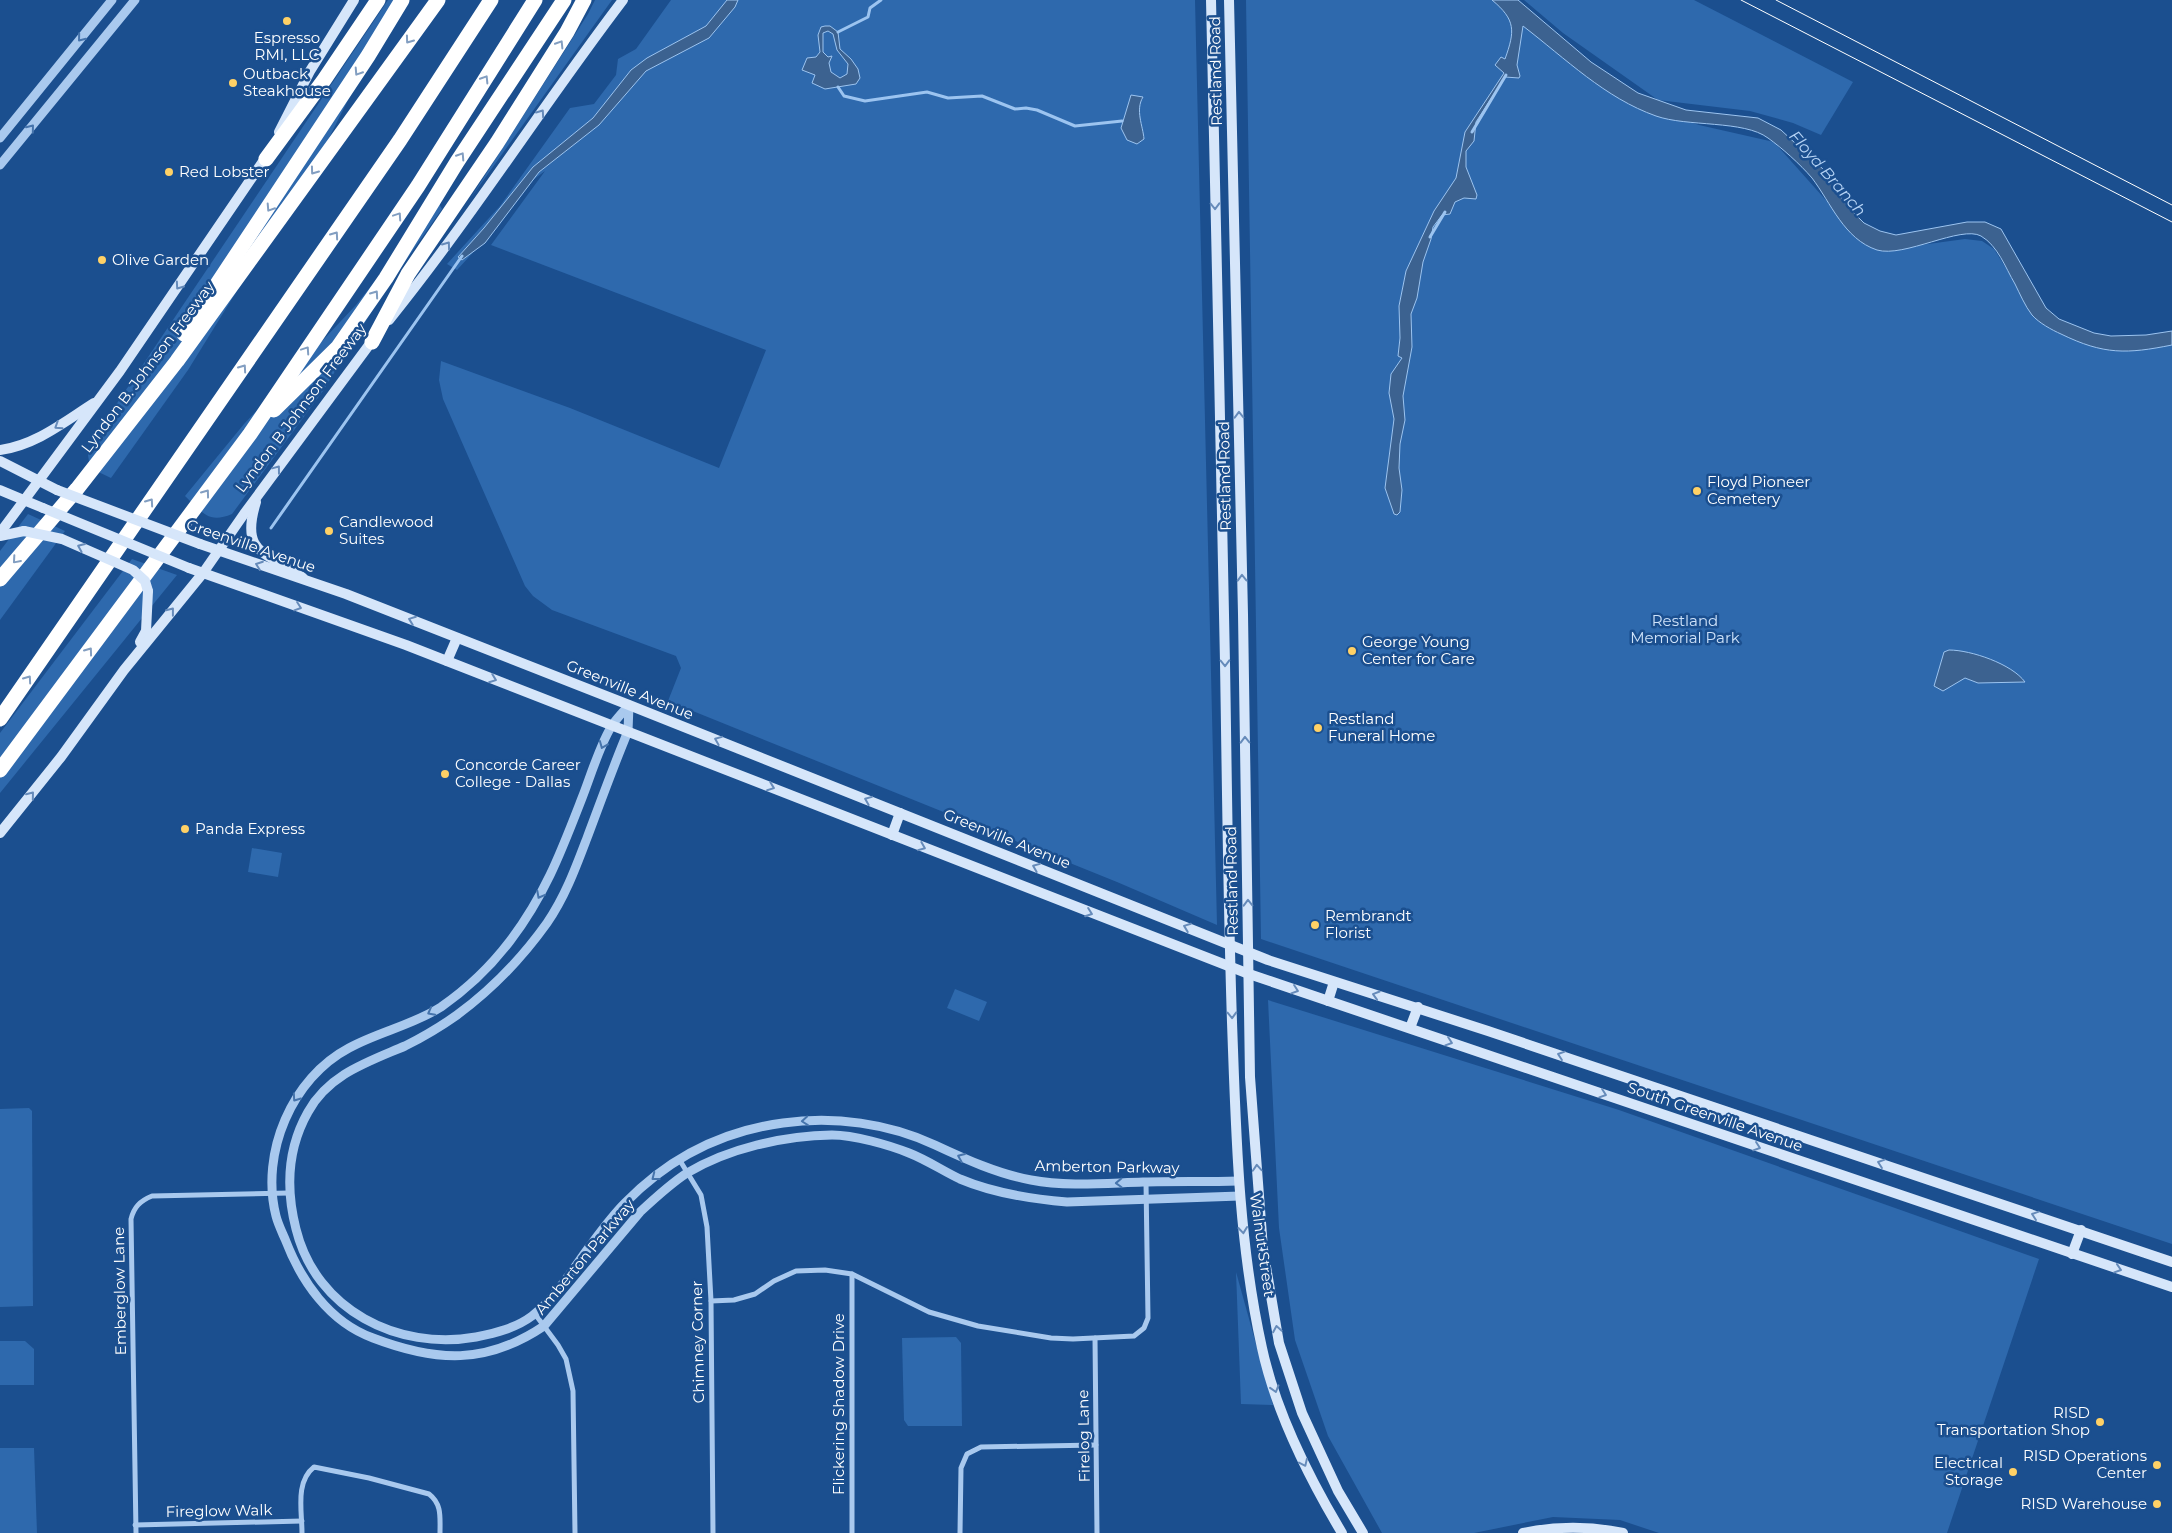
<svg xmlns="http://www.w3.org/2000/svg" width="2172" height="1533" viewBox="0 0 2172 1533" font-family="Montserrat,sans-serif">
<rect width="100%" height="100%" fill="#1b4f8f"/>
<g fill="#2e69ad">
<polygon points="388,0 398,0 319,158 188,370 111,478 90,468 88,455 93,439"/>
<polygon points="595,0 612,0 470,199 588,14"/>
<polygon points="671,0 1195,0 1217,925 1117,882 668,701 681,668 676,656 552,610 533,596 525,586 443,399 439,380 441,361 570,408 719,468 766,350 491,245 545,171 518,191 501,222 457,270 447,264 500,206 570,108 594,104 616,75 618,59 636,49"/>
<polygon points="1246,0 1498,0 1641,106 1699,125 1774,142 1857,235 1884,250 1965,239 1982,241 1994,249 2038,319 2096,346 2172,344 2172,1244 1261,939"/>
<polygon points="1524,0 1694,0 1853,82 1821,135 1793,123 1750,111 1658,100 1563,33"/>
<path d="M438 202 442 209 383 293 323 391 232 514C208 524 202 512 185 496L244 424 356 305Z"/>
<polygon points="28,514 65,531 0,620 0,551"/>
<polygon points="132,559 177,575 0,793 0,733"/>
<polygon points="252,848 282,853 278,877 248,872"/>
<polygon points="955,989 987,1002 979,1021 947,1008"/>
<polygon points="1268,1000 1619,1110 2039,1259 1947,1533 1659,1533 1620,1520 1553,1517 1474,1533 1382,1533 1328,1436 1295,1340 1279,1228"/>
<polygon points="29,1108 32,1111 33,1306 0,1307 0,1109"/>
<polygon points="1236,1272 1273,1405 1241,1404"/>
<polygon points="956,1337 961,1343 962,1426 908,1426 904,1420 902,1338"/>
<polygon points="0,1341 25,1341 34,1349 34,1385 0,1385"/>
<polygon points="0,1448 34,1448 37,1533 0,1533"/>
</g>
<g fill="#3c6290" stroke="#9cc4f0" fill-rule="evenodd">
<polygon points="727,0 738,0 735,7 709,38 646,71 599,125 539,172 485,243 462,260 458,257 484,228 533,167 593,118 631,70 647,58 706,26"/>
<path d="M1492 0H1518L1591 62 1638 93 1686 110 1758 118 1781 130 1824 170 1847 206 1864 223 1880 231 1896 235 1967 222H1985L2001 229 2046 308 2059 319 2094 333 2111 336 2146 335 2172 331V345C2127 354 2104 355 2061 334 2052 330 2039 323 2032 315 2025 306 2020 294 2015 284 2005 267 1998 246 1981 236 1961 225 1904 258 1877 250 1844 239 1831 203 1812 178 1800 164 1782 148 1768 138 1744 120 1687 127 1656 116 1605 98 1566 59 1523 26L1517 65 1520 76 1519 78 1505 77 1476 122 1474 141 1466 151V167L1477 195 1476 199 1464 198 1455 202 1450 214 1442 215 1433 227 1431 239 1423 262 1417 298 1411 314 1412 347 1403 396 1405 420 1400 444 1399 468 1402 490 1400 512 1397 515 1394 514 1385 488 1394 419 1389 393 1391 374 1402 358 1398 356 1400 338 1399 306 1406 271 1434 211 1456 178 1465 132 1504 73 1495 65 1501 57 1505 59C1515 31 1516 20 1492 0Z"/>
<path d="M825 26H830L838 32 840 49 851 59 858 69 860 78 856 84 825 89 812 83 815 75 802 70 807 58 816 57 820 52 818 35 821 27ZM828 31 833 34 837 50 848 64 847 74 840 78 831 72 829 63 832 56 828 57 823 52V33Z"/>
<path d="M1131 95 1143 97C1135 110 1143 126 1144 139L1137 144 1127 140 1121 128Z"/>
<path d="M1949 650C1971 650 2012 664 2025 682L1978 683 1965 678 1943 691 1934 686 1944 652Z"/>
</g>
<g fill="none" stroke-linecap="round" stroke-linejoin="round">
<g stroke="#9cc4f0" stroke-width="3">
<polyline points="838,32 868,17 870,8 881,0"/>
<polyline points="838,87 844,96 865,101 927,92 948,98 982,96 1015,109 1026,108 1037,110 1075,126 1122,121"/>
<polyline points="1472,132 1506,75"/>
<polyline points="1430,237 1445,212"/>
<polyline points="271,528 462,256"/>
</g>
<g stroke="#a9c9ee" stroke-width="5">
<polyline points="679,1159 701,1195 707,1227 711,1301 713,1533"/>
<polyline points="711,1301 734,1300 755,1294 774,1281 796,1271 825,1270 852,1274 929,1312 978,1326 1051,1338 1073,1339 1134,1336 1144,1328 1148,1318 1146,1182"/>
<polyline points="535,1314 558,1345 566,1359 573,1391 575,1533"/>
<polyline points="1095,1338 1097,1533"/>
<polyline points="135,1525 302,1521"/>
<path d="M136 1533 131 1219C134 1207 140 1201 152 1196L289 1193"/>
<path d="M302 1533C302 1511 295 1482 314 1467L369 1478 429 1494C442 1504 440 1517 440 1533"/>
<polyline points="852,1533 852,1274"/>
<polyline points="960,1533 961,1468 967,1454 981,1447 1096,1445"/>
</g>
<g stroke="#a9c9ee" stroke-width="9">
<polyline points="0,138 112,0"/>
<polyline points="0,165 135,0"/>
<path d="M629 705C624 711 618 717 613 724 601 741 590 778 582 798 561 852 545 895 510 941 491 966 467 989 441 1007 413 1025 378 1032 349 1048 292 1078 260 1153 276 1216 278 1224 282 1232 285 1239 301 1281 329 1322 373 1338 436 1362 486 1365 544 1326L640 1212C655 1198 670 1184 687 1173 729 1148 783 1136 832 1135 854 1135 889 1145 909 1153 927 1160 943 1171 960 1179 993 1193 1031 1199 1067 1202L1240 1196"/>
<path d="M629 705 628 731 624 741C611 773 599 806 587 838 576 867 565 897 547 923 522 958 491 990 457 1015 440 1027 423 1037 405 1046 368 1062 329 1074 308 1112 287 1149 286 1190 296 1229 316 1310 398 1351 476 1337 496 1333 516 1328 532 1316 554 1299 571 1272 587 1250 599 1234 611 1217 625 1203 668 1159 722 1131 783 1123 834 1116 888 1123 935 1145 965 1159 998 1174 1031 1180 1067 1187 1107 1183 1143 1182 1175 1181 1206 1182 1238 1181"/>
</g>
<g stroke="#d6e6fa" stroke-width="10">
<path d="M1211 0C1215 221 1222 442 1225 663 1227 783 1228 902 1232 1022 1236 1131 1238 1240 1262 1348 1276 1413 1308 1476 1342 1533"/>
<polyline points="1229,0 1243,614 1250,1077 1263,1249 1279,1343 1302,1413 1338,1491 1363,1533"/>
<polyline points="279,132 310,71 354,0"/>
<path d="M389 320C472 217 543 105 623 0"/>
<path d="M0 450C36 445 64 422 94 403"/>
<polyline points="0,461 57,490"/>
<polyline points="0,490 43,508"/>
<path d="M256 502C239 557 269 551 303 578"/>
<polyline points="0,533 120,371 268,154"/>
<polyline points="0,536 24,531"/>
<polyline points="200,544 346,594 629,705 1268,960 1488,1031 2172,1262"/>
<polyline points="189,568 406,645 1249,974 2172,1287"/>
<polyline points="140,642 146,631 148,591"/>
<polyline points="447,661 457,638"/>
<polyline points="0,833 61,757 124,670 203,573 244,514 375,337"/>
<polyline points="892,835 900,813"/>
<polyline points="1328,1001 1334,982"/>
<polyline points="1410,1028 1418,1007"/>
<polyline points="2072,1254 2081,1230"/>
<path d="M1523 1533C1556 1526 1590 1526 1623 1533"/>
</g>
<g stroke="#fff" stroke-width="15">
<polyline points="266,159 324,80 378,0"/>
<polyline points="184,334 368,56 402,0"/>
<polyline points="372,342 408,274 497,143 567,32 584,0"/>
<polyline points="274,410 338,347 386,278 457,162 564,0"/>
<polyline points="0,579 77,489 177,361 438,0"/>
<polyline points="0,719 400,140 491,0"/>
<polyline points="0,770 250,434 418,186 535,0"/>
</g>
<g stroke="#fff" stroke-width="1">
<polyline points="1741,0 2172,222"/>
<polyline points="1776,0 2172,205"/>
</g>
<g stroke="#d6e6fa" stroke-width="10">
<polyline points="57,490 200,544"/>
<polyline points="43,508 189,568"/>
<polyline points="24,531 62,539 133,570 145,581 148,591"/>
</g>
</g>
<defs><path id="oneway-chevron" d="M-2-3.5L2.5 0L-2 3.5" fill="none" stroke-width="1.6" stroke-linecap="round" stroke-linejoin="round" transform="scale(1.25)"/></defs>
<g stroke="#4674ac">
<use href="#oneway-chevron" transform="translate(81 38) rotate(129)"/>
<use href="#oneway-chevron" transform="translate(31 128) rotate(-51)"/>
<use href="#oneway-chevron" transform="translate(603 745) rotate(112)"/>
<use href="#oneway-chevron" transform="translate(540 895) rotate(118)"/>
<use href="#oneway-chevron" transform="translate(431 1012) rotate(152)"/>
<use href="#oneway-chevron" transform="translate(296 1098) rotate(125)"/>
<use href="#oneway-chevron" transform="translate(805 1121) rotate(175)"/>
<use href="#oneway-chevron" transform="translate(961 1157) rotate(-157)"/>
<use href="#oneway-chevron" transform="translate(655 1177) rotate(142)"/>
<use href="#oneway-chevron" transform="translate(1119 1183) rotate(178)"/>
</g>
<g stroke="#829ec1">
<use href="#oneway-chevron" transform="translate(409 40) rotate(126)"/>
<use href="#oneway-chevron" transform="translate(560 44) rotate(-58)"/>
<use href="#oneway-chevron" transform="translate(358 72) rotate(123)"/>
<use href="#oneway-chevron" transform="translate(485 79) rotate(-58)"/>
<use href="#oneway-chevron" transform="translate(461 156) rotate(-57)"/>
<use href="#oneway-chevron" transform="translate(314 171) rotate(126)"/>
<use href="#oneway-chevron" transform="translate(270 208) rotate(123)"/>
<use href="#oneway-chevron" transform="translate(398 216) rotate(-56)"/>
<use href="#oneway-chevron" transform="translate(335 235) rotate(-55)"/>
<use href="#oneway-chevron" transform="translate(375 294) rotate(-55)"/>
<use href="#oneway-chevron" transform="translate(306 350) rotate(-56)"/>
<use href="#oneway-chevron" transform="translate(243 368) rotate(-55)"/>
<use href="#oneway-chevron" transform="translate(206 493) rotate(-54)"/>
<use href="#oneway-chevron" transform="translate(150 502) rotate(-55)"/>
<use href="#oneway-chevron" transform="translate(16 560) rotate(131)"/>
<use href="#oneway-chevron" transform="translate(89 651) rotate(-54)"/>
<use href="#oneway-chevron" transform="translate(28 679) rotate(-55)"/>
</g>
<g stroke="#668bba">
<use href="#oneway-chevron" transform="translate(541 113) rotate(-55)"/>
<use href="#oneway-chevron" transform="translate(1215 206) rotate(89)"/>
<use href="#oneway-chevron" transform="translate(447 245) rotate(-54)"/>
<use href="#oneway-chevron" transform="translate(179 286) rotate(125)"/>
<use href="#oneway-chevron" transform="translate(1239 415) rotate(-91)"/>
<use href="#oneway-chevron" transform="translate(58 426) rotate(147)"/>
<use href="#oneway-chevron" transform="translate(277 469) rotate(-53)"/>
<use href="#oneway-chevron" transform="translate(81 547) rotate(-157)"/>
<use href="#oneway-chevron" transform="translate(259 565) rotate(-160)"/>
<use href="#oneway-chevron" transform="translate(1242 578) rotate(-91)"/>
<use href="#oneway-chevron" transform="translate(298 607) rotate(19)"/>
<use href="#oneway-chevron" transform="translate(171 611) rotate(-52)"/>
<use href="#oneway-chevron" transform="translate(412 620) rotate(-159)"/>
<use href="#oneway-chevron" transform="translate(1225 663) rotate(89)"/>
<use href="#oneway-chevron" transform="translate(493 679) rotate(21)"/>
<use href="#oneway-chevron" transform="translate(718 740) rotate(-158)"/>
<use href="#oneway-chevron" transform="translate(1245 740) rotate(-91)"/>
<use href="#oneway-chevron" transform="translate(771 787) rotate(21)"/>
<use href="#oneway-chevron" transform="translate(31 795) rotate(-51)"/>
<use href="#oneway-chevron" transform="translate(868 800) rotate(-158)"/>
<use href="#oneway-chevron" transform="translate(922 847) rotate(22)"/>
<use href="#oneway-chevron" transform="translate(1036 867) rotate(-158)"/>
<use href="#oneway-chevron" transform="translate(1248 903) rotate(-91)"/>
<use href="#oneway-chevron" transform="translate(1089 913) rotate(20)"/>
<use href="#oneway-chevron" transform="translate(1187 927) rotate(-159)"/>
<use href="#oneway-chevron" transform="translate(1295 990) rotate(19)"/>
<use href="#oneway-chevron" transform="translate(1376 995) rotate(-163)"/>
<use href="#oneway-chevron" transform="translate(1232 1015) rotate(88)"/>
<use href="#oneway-chevron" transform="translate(1449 1042) rotate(19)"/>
<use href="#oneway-chevron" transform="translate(1561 1055) rotate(-161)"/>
<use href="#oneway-chevron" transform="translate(1603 1094) rotate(19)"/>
<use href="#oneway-chevron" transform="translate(1757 1147) rotate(19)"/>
<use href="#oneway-chevron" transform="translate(1881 1163) rotate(-161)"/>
<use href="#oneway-chevron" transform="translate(1257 1168) rotate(-94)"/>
<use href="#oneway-chevron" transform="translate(2035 1215) rotate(-161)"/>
<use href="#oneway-chevron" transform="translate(1243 1230) rotate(84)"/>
<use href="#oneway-chevron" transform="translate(2118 1269) rotate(18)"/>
<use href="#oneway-chevron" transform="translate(1277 1329) rotate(-100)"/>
<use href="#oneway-chevron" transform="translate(1275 1389) rotate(73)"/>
<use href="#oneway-chevron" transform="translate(1304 1463) rotate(65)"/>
</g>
<g fill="#ffd166" stroke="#1b4f8f" stroke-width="2">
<circle cx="287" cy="21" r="5"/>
<circle cx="233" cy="83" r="5"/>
<circle cx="169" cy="172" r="5"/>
<circle cx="102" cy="260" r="5"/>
<circle cx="1697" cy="491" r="5"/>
<circle cx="329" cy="531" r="5"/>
<circle cx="1352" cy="651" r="5"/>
<circle cx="1318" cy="728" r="5"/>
<circle cx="445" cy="774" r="5"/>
<circle cx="185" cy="829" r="5"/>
<circle cx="1315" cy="925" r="5"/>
<circle cx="2100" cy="1422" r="5"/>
<circle cx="2157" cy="1465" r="5"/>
<circle cx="2013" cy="1472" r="5"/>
<circle cx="2157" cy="1504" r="5"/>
</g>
<g text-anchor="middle" stroke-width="5" stroke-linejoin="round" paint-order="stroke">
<g font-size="15" fill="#fff" stroke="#1b4f8f" text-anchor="start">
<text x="287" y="43" text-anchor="middle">Espresso<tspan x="287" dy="17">RMI, LLC</tspan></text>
<text x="243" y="79">Outback<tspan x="243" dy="17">Steakhouse</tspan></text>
<text x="179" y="177">Red Lobster</text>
<text x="112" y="265">Olive Garden</text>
<text x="1707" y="487">Floyd Pioneer<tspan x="1707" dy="17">Cemetery</tspan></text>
<text x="339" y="527">Candlewood<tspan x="339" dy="17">Suites</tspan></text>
<text x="1362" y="647">George Young<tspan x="1362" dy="17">Center for Care</tspan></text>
<text x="1328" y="724">Restland<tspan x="1328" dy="17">Funeral Home</tspan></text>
<text x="455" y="770">Concorde Career<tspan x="455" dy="17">College - Dallas</tspan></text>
<text x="195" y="834">Panda Express</text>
<text x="1325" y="921">Rembrandt<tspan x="1325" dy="17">Florist</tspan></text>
<text x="2090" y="1418" text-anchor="end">RISD<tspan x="2090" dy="17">Transportation Shop</tspan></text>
<text x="2147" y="1461" text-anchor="end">RISD Operations<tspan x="2147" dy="17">Center</tspan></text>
<text x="2003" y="1468" text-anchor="end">Electrical<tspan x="2003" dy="17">Storage</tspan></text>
<text x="2147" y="1509" text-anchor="end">RISD Warehouse</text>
</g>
<g font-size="15" fill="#fff" stroke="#1b4f8f">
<text transform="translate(1216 71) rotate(-91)" y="5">Restland Road</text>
<text transform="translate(148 367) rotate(-53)" y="5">Lyndon B. Johnson Freeway</text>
<text transform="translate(301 408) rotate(-53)" y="5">Lyndon B Johnson Freeway</text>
<text transform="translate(1225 476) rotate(-91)" y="5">Restland Road</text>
<text transform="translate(251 546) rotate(19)" y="5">Greenville Avenue</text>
<text transform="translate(630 690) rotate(22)" y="5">Greenville Avenue</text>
<text transform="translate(1007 839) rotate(22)" y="5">Greenville Avenue</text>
<text transform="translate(1232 881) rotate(-91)" y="5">Restland Road</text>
<text transform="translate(1715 1117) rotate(19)" y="5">South Greenville Avenue</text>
<text transform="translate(1107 1167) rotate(1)" y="5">Amberton Parkway</text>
<text transform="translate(1262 1245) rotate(82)" y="5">Walnut Street</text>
<text transform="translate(585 1257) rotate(-50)" y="5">Amberton Parkway</text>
<text transform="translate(120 1291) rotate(-91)" y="5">Emberglow Lane</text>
<text transform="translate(698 1342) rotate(-91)" y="5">Chimney Corner</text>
<text transform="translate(839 1404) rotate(-90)" y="5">Flickering Shadow Drive</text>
<text transform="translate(1084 1436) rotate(-91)" y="5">Firelog Lane</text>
<text transform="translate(219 1511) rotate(-1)" y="5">Fireglow Walk</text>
</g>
<g font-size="15" fill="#cfe3fa" stroke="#1b4f8f">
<text x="1685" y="626">Restland<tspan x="1685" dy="17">Memorial Park</tspan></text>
</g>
<g font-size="16" font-style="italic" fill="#b5d3f5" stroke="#1b4f8f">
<text transform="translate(1828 173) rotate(49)" y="6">Floyd Branch</text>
</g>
</g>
</svg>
